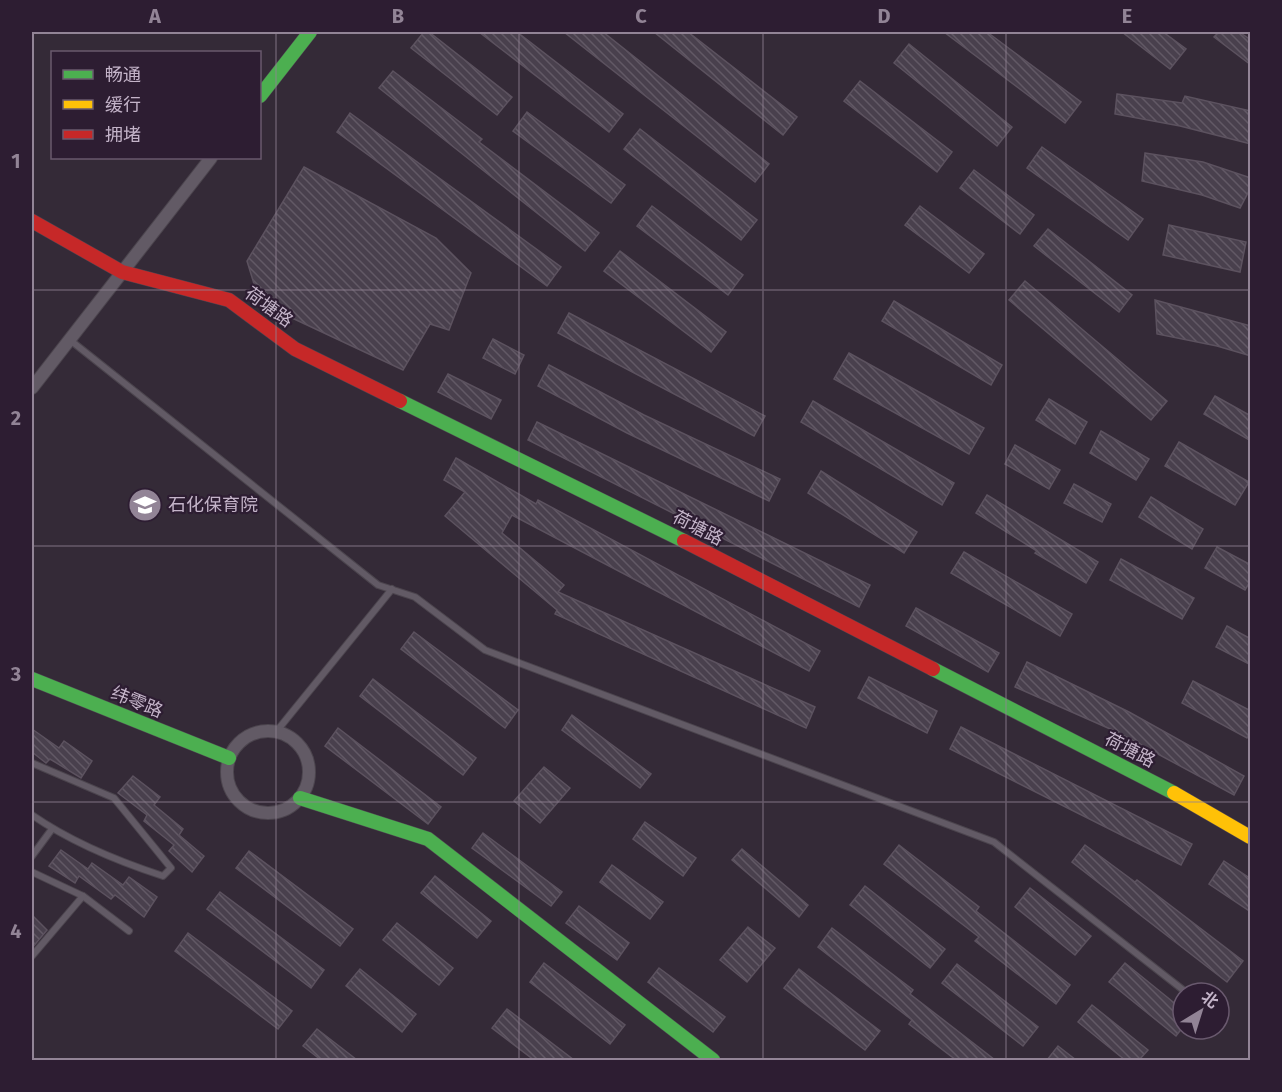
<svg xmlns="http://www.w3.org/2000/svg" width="1282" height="1092" viewBox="0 0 1282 1092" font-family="'Fira Sans','Noto Sans SC',sans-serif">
<defs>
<pattern id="building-back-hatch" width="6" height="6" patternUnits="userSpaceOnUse" patternTransform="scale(1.5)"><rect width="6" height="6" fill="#49404d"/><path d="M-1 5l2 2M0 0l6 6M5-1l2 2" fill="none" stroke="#625965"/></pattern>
</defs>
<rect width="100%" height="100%" fill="#342a37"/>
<g fill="url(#building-back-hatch)" stroke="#5c525f" stroke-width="1.5">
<polygon points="424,32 429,32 512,97 497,115 411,48"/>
<polygon points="479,32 517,32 623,114 609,132"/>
<polygon points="564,32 603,32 769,164 755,182"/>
<polygon points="654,32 688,32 797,117 783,135"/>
<polygon points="944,32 987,32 1081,102 1065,123"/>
<polygon points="1122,32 1163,32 1186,49 1170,69"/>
<polygon points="1219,32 1239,32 1251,40 1251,65 1214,37"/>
<polygon points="909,44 1012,127 997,146 894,63"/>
<polygon points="393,71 482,139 479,142 599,233 585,251 379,88"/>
<polygon points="860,81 952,152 937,172 844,101"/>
<polygon points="1117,94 1182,103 1185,96 1251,111 1251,144 1180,126 1115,114"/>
<polygon points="527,112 625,185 611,203 513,131"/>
<polygon points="350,113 561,267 547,286 337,132"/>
<polygon points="640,129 757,220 741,240 624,149"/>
<polygon points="1042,147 1143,219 1128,240 1027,168"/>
<polygon points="1145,153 1203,162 1251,178 1251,187 1240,208 1202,195 1142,181"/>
<polygon points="304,167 436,238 471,273 449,330 430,324 403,370 290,317 255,287 247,261"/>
<polygon points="974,170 1034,215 1020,234 960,188"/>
<polygon points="652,206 743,275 728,295 637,226"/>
<polygon points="920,206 984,254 969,273 905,225"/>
<polygon points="1169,225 1246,242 1240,272 1163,255"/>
<polygon points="1048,229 1132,295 1119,312 1034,246"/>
<polygon points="620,251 726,332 711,352 604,271"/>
<polygon points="1025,281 1167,401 1151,420 1009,300"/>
<polygon points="1155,300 1251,326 1251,356 1217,346 1157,334"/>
<polygon points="894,301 1002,365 991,385 882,321"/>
<polygon points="569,313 765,416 754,436 558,333"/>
<polygon points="493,339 524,355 515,374 483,358"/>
<polygon points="849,353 984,428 969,454 834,379"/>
<polygon points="549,365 644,415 780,479 769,501 627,433 538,386"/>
<polygon points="448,374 501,400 491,419 438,392"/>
<polygon points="1215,396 1251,416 1251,441 1204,414"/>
<polygon points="1049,399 1087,422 1075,444 1036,420"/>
<polygon points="813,401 954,483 942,505 801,422"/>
<polygon points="537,422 870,585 859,607 528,440"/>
<polygon points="1101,431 1149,459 1136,480 1090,453"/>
<polygon points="1179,442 1249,482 1235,505 1165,466"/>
<polygon points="1015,445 1060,470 1049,489 1005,464"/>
<polygon points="456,458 536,504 538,500 820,651 809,671 512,515 502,533 564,585 558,592 815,707 806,728 555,614 557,610 445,516 465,492 444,480"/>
<polygon points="821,471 917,532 904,553 808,493"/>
<polygon points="1074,484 1111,504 1102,522 1064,503"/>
<polygon points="987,495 1098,562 1086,583 1035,553 1037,551 976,513"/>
<polygon points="1151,497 1203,529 1192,549 1139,517"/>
<polygon points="1217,547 1251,565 1251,580 1245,590 1205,568"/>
<polygon points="964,552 1072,614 1060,636 951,573"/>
<polygon points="1121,559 1194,598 1182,619 1110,580"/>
<polygon points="916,608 999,653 988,672 906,626"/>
<polygon points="1227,626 1251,639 1251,665 1216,647"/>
<polygon points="414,632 518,710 505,728 401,649"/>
<polygon points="1027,662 1129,712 1244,776 1234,795 1117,732 1015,687"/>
<polygon points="869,677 937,711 927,733 858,698"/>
<polygon points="373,679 476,758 463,775 360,696"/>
<polygon points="1193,681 1251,711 1251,730 1247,738 1182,703"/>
<polygon points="572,715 651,774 640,788 562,730"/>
<polygon points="961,727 1192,844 1181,865 950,749"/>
<polygon points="338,728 441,807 428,824 325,746"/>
<polygon points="32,729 59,748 64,741 92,761 81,778 50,759 46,763 32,752"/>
<polygon points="544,767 570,788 540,823 514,801"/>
<polygon points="133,776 160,797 154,805 183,829 179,835 204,856 192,872 169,851 174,845 144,821 147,815 118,793"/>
<polygon points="645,822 696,858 683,876 633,839"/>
<polygon points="483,833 562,892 551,906 472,848"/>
<polygon points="899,845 979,907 976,911 1070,985 1056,1004 975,941 979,937 884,864"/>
<polygon points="1085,845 1135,882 1137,880 1243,961 1227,982 1072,862"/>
<polygon points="742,849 808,905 799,917 732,860"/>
<polygon points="61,850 88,869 92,863 123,885 129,877 157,897 144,917 115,895 111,899 79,876 75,883 49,866"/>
<polygon points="249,851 353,929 340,946 236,868"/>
<polygon points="1224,861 1251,879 1251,912 1209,884"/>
<polygon points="612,865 663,902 650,919 600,882"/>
<polygon points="435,876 491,921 477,938 421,893"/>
<polygon points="865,886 945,949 930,968 850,905"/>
<polygon points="1030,888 1091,936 1075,955 1015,907"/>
<polygon points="220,892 324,970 311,988 207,909"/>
<polygon points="579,906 629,943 617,960 566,923"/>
<polygon points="32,915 47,930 32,948"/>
<polygon points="397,923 453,968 439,985 383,940"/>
<polygon points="748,927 775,948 747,982 720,960"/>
<polygon points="832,928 913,990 910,994 995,1060 956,1060 909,1024 912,1020 818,947"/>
<polygon points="188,933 292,1011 278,1029 175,951"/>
<polygon points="544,963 625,1025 610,1044 530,982"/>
<polygon points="1125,963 1183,1010 1183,1027 1176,1036 1109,982"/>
<polygon points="957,964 1038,1027 1023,1046 942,983"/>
<polygon points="659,968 725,1017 713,1032 648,982"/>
<polygon points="360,969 416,1014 402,1032 346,986"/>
<polygon points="799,969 880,1031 865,1050 784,988"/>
<polygon points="1092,1005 1148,1050 1139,1060 1125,1060 1078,1022"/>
<polygon points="507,1009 574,1060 534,1060 492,1028"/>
<polygon points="317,1029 357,1060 321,1060 303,1046"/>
<polygon points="1058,1046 1076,1060 1047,1060"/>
</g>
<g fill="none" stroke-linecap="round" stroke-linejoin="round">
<defs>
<g id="lane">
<polyline points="70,340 378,585 415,597 485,650 994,842 1187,993"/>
<polyline points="276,732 392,589"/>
<path d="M32 763 114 798 171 868 163 876C117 861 71 842 32 815"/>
<polyline points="32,856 52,829"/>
<polyline points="32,872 83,896 129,931"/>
<polyline points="32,956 83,896"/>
</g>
<g id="street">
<polyline points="32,388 211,158"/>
<circle cx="268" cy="772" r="41"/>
</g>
<g id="fast">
<polyline points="260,96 310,32"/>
<polyline points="400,401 684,541"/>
<polyline points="933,669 1174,793"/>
<polyline points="32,679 229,758"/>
<polyline points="300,798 428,839 713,1060"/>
</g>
<polyline id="slow" points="1174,793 1250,837"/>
<g id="jam">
<polyline points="32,221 122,272 229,300 295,349 400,401"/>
<polyline points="684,541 933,669"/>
</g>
</defs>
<use href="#lane" stroke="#4c454e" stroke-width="8"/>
<use href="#street" stroke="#4c454e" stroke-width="14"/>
<use href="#fast" stroke="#4e4551" stroke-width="15"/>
<use href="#slow" stroke="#4e4551" stroke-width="15"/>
<use href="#jam" stroke="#4e4551" stroke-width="15"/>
<use href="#lane" stroke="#625a65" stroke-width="6"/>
<use href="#street" stroke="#625a65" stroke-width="12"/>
<use href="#fast" stroke="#4caf50" stroke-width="14"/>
<use href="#slow" stroke="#ffc107" stroke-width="14"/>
<use href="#jam" stroke="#c62828" stroke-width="14"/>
</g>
<path fill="none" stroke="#928496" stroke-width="1.5" stroke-opacity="0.55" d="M276 32V1060M519 32V1060M763 32V1060M1006 32V1060M32 290H1250M32 546H1250M32 802H1250"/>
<defs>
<symbol id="school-disc" viewBox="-11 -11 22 22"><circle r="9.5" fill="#928496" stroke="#2d1d32"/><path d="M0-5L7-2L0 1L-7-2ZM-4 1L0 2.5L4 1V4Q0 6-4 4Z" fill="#fff"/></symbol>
</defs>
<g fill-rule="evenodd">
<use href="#school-disc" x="126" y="486" width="38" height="38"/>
</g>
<g text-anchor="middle" stroke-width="4.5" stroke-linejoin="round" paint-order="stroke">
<g font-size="18" fill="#c4b4c9" stroke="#2d1d32">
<text transform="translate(269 307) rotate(36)" y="6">荷塘路</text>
<text transform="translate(698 528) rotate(27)" y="6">荷塘路</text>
<text transform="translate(137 702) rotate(22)" y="6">纬零路</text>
<text transform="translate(1130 750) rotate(27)" y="6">荷塘路</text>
</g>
<g font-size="18" fill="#c4b4c9" stroke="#2d1d32" text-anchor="start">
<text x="168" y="511">石化保育院</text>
</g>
</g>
<rect width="1282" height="1092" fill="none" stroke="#2d1d32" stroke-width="66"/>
<rect x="51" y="51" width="210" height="108" fill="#2d1d32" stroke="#69596e" stroke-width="1.5"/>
<rect x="63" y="70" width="30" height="9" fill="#4caf50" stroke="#69596e" stroke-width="1.5"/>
<text x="105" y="81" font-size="18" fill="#c4b4c9">畅通</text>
<rect x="63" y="100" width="30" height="9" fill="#ffc107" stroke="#69596e" stroke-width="1.5"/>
<text x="105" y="111" font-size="18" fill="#c4b4c9">缓行</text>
<rect x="63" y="130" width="30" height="9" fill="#c62828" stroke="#69596e" stroke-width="1.5"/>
<text x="105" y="141" font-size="18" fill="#c4b4c9">拥堵</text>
<g transform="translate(1201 1011) rotate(38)"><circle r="28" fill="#2d1d32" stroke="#69596e" stroke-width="1.5"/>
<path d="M0-4.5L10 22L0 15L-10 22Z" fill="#928496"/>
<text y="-9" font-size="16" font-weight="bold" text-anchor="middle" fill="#c4b4c9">北</text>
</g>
<rect x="33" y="33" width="1216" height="1026" fill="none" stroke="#928496" stroke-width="2"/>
<g font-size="20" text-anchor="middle" font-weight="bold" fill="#928496">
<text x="155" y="23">A</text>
<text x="398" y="23">B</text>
<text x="641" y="23">C</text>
<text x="884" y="23">D</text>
<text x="1127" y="23">E</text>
<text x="16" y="168">1</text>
<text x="16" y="425">2</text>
<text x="16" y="681">3</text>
<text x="16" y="938">4</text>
</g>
</svg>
